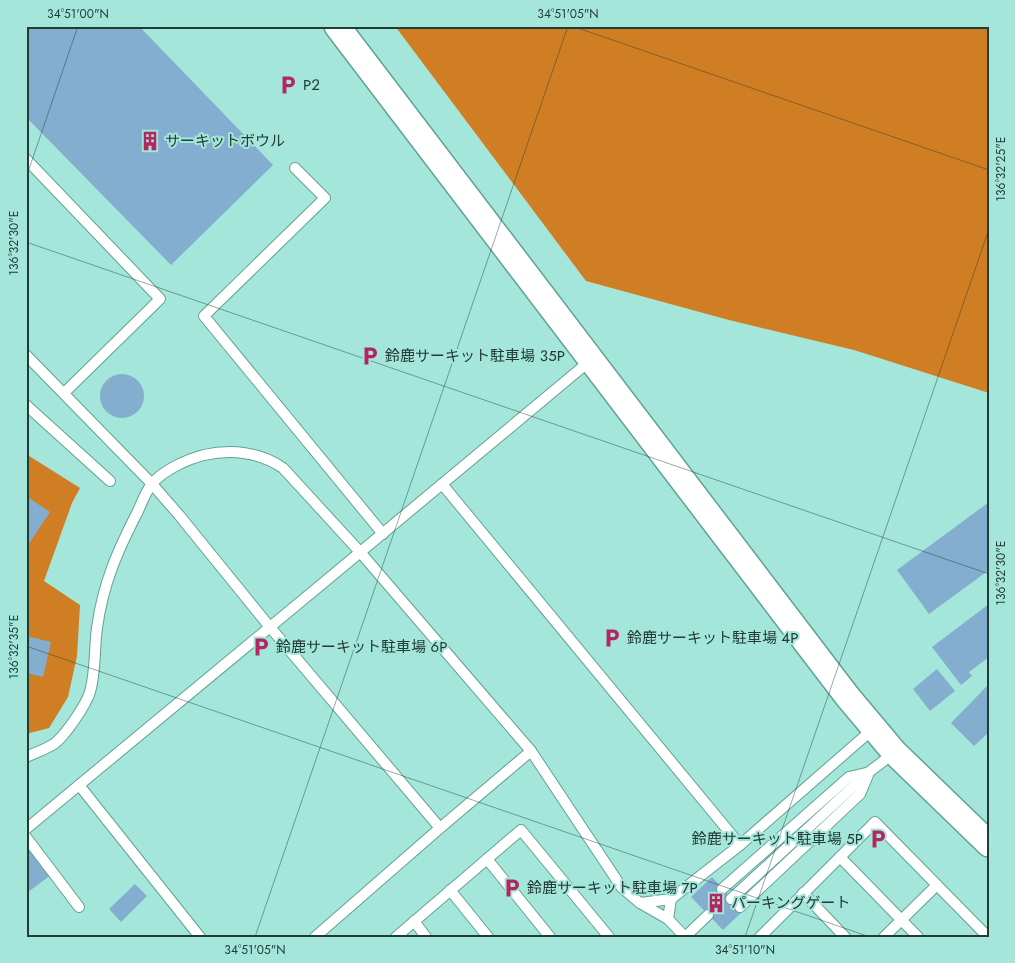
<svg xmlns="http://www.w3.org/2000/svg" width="1015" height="963" viewBox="0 0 1015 963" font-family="Jost,'Noto Sans JP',sans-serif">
<rect width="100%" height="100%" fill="#a5e6da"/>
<g fill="#d07e24">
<polygon points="395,26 989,26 989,393 854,350 729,320 586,281"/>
<polygon points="26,454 80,488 72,503 44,581 80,605 77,656 68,697 49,728 26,734"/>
</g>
<g fill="#83aed0">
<polygon points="26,26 139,26 273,165 171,265 26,117"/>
<circle cx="122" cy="396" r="22"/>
<polygon points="26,496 50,512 26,548"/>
<polygon points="989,502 989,570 929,614 897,570"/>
<polygon points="989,604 989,657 969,672 972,676 961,685 932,647"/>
<polygon points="26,636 51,642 43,677 26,673"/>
<polygon points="937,669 955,691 930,711 913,689"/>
<polygon points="989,684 989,732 974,746 951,723"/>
<polygon points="26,845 51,875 28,892 26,890"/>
<polygon points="712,877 743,911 723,930 691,897"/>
<polygon points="135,884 147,896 121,922 109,909"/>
</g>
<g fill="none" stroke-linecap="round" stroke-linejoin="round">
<defs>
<g id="service">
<polyline points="26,159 160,299 64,393"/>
<polyline points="295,168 325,198 204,316 383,534"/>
<polyline points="26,355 152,484 179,515 269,626 440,828"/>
<polyline points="26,405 110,481"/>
<polyline points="442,484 740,845"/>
<path d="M26 757C35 753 46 749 54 744 65 736 86 705 90 692 96 671 94 649 97 628 103 583 118 550 138 511 142 502 146 491 152 484 163 470 188 459 204 455 231 449 260 452 283 468L360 552 531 751 622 888 640 903 668 919 685 937"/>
<polyline points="79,785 200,937"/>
<path d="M26 829C215 673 403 517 591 360"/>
<polyline points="26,837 79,907"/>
<polyline points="840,857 918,937"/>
<polyline points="487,859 550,937"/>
<polyline points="722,889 849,777 866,773"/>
<polyline points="450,890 488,937"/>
<polyline points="803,893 845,937"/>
<polyline points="731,899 869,772 894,753"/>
<polyline points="640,903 671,899 740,845 873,729"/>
<polyline points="740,907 860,794 868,775"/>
<polyline points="668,919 671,899"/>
<polyline points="414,921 426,937"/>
<polyline points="315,937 440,828 531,751"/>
<polyline points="396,937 521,830 609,937"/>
<polyline points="685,937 708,915"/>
<polyline points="760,937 875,822 988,937"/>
<polyline points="884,937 937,885"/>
</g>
<polyline id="tertiary" points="337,26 847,696 894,752 989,844"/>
</defs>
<use href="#service" stroke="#61a196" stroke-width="12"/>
<use href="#tertiary" stroke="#61a196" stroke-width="28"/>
<use href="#service" stroke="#fff" stroke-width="10"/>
<use href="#tertiary" stroke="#fff" stroke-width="25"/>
</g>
<path fill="none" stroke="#213b37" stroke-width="1" stroke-opacity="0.45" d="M572 26 989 170M26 178 78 26M26 242 989 574M26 646 870 937M255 937 568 26M745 937 989 229"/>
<defs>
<symbol id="parking-bare" viewBox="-9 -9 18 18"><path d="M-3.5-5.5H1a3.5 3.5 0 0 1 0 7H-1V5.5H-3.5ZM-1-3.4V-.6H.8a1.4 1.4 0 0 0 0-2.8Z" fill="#b3265f" stroke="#a5e6da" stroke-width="2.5" paint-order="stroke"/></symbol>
<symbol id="building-bare" viewBox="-9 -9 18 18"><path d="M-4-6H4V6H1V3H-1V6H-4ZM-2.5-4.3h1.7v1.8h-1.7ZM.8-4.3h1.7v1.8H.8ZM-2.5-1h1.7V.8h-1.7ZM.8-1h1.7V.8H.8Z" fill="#b3265f" stroke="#a5e6da" stroke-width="2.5" paint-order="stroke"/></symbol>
</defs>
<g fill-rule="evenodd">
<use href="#parking-bare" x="274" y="71" width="28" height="28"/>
<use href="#building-bare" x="136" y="127" width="28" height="28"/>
<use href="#parking-bare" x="356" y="342" width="28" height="28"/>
<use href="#parking-bare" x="598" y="624" width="28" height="28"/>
<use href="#parking-bare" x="247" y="633" width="28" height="28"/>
<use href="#parking-bare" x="864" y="825" width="28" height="28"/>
<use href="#parking-bare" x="498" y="874" width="28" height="28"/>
<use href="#building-bare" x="702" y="889" width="28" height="28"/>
</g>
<g text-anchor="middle" stroke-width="4" stroke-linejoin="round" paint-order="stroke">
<g font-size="15" fill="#213b37" stroke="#a5e6da" text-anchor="start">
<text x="303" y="90">P２</text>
<text x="165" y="146">サーキットボウル</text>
<text x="385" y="361">鈴鹿サーキット駐車場 ３5P</text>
<text x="627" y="643">鈴鹿サーキット駐車場 ４P</text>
<text x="276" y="652">鈴鹿サーキット駐車場 6P</text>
<text x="863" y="844" text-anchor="end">鈴鹿サーキット駐車場 5P</text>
<text x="527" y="893">鈴鹿サーキット駐車場 7P</text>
<text x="731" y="908">パーキングゲート</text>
</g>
</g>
<rect width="1015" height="963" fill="none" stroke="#a5e6da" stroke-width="55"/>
<rect x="28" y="28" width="960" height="908" fill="none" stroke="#213b37" stroke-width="2"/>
<g font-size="12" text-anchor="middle" fill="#213b37">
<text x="78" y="18">34°51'00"N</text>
<text x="568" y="18">34°51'05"N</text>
<text transform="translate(1001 169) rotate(-90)" y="4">136°32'25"E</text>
<text transform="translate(14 243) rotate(-90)" y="4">136°32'30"E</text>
<text transform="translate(1001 573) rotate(-90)" y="4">136°32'30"E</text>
<text transform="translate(14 647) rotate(-90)" y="4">136°32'35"E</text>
<text x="255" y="954">34°51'05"N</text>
<text x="745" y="954">34°51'10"N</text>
</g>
</svg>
